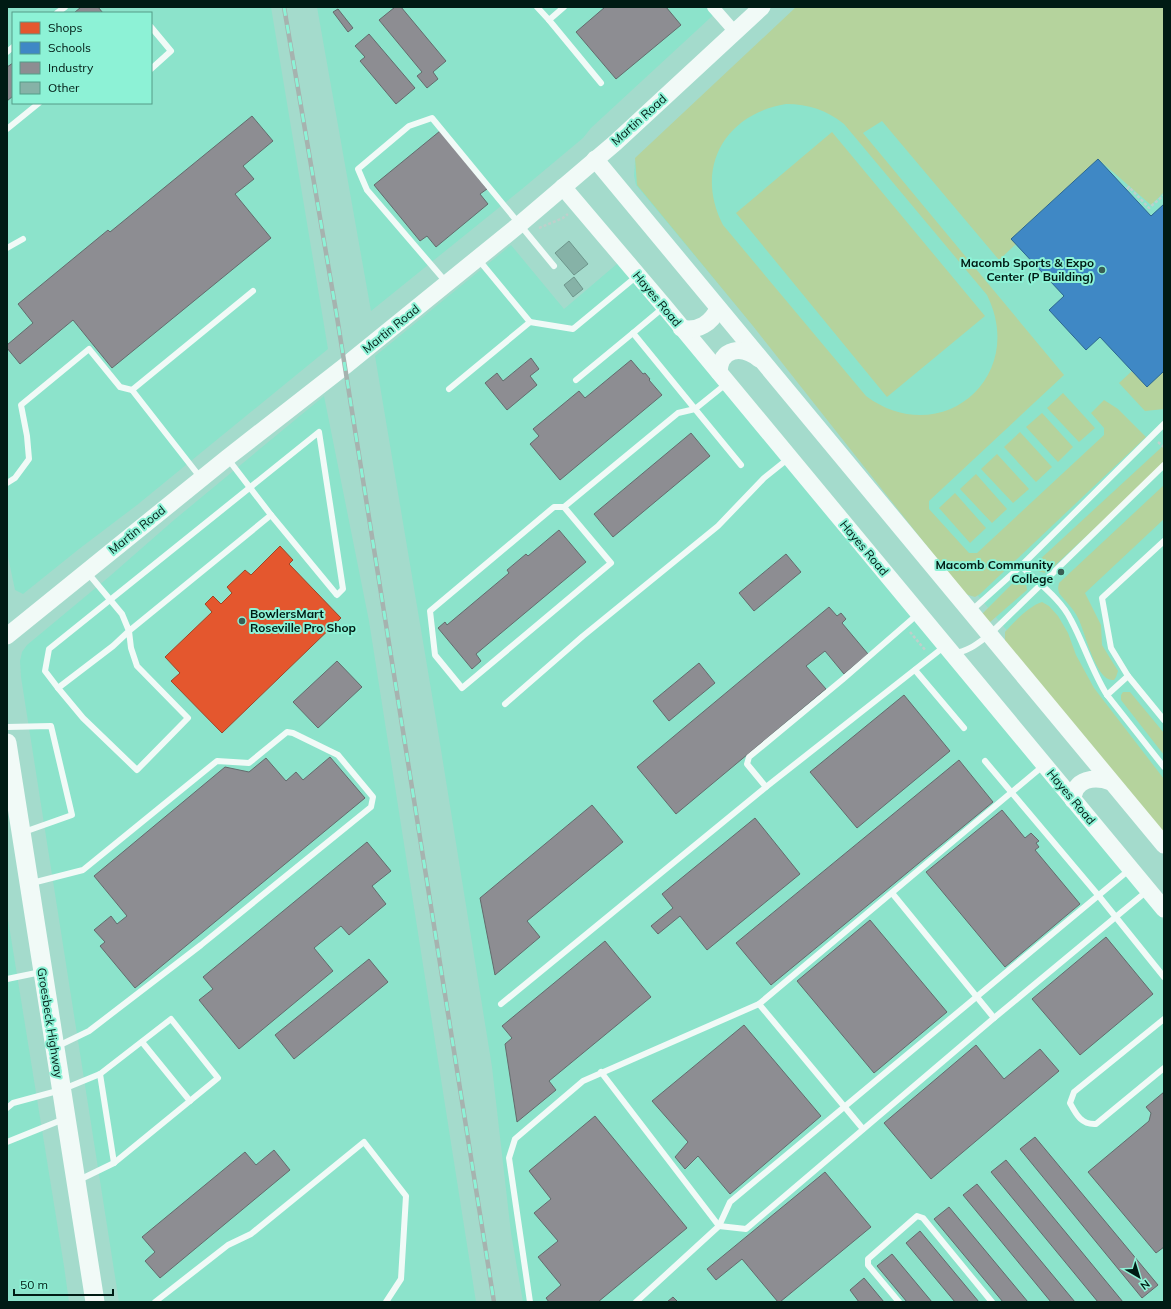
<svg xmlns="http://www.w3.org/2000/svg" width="1171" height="1309" viewBox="0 0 1171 1309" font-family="Mulish,sans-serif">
<rect width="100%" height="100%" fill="#a4dbcc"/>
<g fill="#8ce3cb" fill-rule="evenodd">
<path d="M7 7H271L328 349 137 505 79 549 23 594 15 590 7 552ZM13 13H151V103H13Z"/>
<polygon points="317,7 722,7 591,128 583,138 522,189 371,311"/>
<polygon points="800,7 1164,7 1164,819 636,185 634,176 635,161"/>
<polygon points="511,245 564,309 618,263 1164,921 1164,1302 523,1302 511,1233 492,1067 437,725 375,356"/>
<polygon points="324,396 369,621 476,1302 119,1302 21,677 20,661 22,652 27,645 110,576 174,520"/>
<polygon points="7,913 64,1266 69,1302 7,1302"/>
</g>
<g fill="#b5d39d" fill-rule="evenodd">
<path d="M796 7H1164V192L1151 205 1098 159 1011 239 1016 244 999 260 882 121 863 133 1064 375 929 501V509L969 553H977L1104 435V428L1091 413 1104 400 1118 409 1146 437 980 594 975 597 965 594 960 588 753 326 637 185 635 158ZM786 104C809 104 826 110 844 124L987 295C1028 378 940 451 866 396L723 225C694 169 724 114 786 104Z"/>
<polygon points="832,132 985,316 887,397 736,213"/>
<polygon points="1132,371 1147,387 1164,371 1164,409 1145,411 1119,383"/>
<polygon points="1063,393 1095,428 1079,442 1047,408"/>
<polygon points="1042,413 1073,447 1058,462 1026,427"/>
<polygon points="1020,432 1052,467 1036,482 1004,447"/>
<polygon points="1164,445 1164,464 1050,570 1045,573 1038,571 1036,563"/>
<polygon points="997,454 1029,489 1013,503 981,469"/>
<polygon points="976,474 1007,509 992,523 960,489"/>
<path d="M1164 485V519L1085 593 1101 625 1102 645 1118 671 1116 677 1114 680C1096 683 1085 631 1078 618 1074 609 1065 601 1059 593L1058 588 1059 583Z"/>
<polygon points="955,493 986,528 970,543 939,508"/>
<polygon points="1016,580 1024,580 1026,583 1027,590 989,623 982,614"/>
<path d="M1042 602 1049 606 1058 616 1068 633 1076 655 1094 688 1164 779V834L1005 643V632C1014 622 1029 606 1042 602Z"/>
<polygon points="1123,692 1130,692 1164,733 1164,755 1121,700 1121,695"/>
</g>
<polygon fill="#e4572e" stroke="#a04526" points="280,546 293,560 289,564 341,618 222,733 171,681 180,673 165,657 212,612 205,604 213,596 221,604 232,593 227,587 245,570 251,575"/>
<polygon fill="#3f88c5" stroke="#2c6790" points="1098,159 1151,216 1164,204 1164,371 1147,387 1100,337 1086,350 1049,310 1064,296 1011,239"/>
<g fill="#8d8d92" stroke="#636b6c">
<polygon points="81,7 98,7 103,13 74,13"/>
<polygon points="395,7 401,7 446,61 433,72 438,79 427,88 417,76 422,72 379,20"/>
<polygon points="605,7 666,7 681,25 616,79 576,32"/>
<polygon points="338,9 353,28 348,32 333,12"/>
<polygon points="369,34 415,88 396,104 360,61 365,57 355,46"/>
<polygon points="13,63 13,96 7,101 7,67"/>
<polygon points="252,116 273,141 243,166 254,179 235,194 271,238 112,368 73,320 20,364 7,348 7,345 33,323 18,304 108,230 110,232"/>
<polygon points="440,131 487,189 480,194 488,204 436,247 427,236 420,241 374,185"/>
<polygon points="531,358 539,369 530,376 537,385 507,410 485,383 497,373 503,381"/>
<polygon points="631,360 643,374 645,373 650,379 649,380 662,395 560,480 530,444 539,436 533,429 579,391 585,398"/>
<polygon points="691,433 710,456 613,537 594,514"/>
<polygon points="559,530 586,562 476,654 481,661 472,669 438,628 445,622 447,625 509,573 507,570 526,554 528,556"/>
<polygon points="786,554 801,572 754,611 739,593"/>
<polygon points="829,607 837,616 841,613 846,619 842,623 868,654 844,674 825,651 806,666 826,689 676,814 637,767"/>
<polygon points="337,661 362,687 318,728 293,702"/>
<polygon points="699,663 715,683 669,721 653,701"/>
<polygon points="904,695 950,751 857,828 810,772"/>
<polygon points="330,757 365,798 135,988 100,946 105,942 94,930 111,916 117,924 127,916 94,876 225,767 249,772 266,758 286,781 296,772 303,780"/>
<polygon points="959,760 993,802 771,985 736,943"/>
<polygon points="592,805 623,842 527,921 540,937 495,975 480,898"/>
<polygon points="1002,810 1025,838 1031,833 1039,841 1036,843 1039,847 1035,850 1080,904 1005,967 926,872"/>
<polygon points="755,818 800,874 707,950 680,916 658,934 651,926 673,908 662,894"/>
<polygon points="367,842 391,871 372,886 386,904 349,935 341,926 314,948 333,971 239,1049 199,1000 213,989 203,977"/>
<polygon points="870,920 947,1012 874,1073 797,981"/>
<polygon points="1106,937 1153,994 1080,1055 1032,999"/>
<polygon points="605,941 651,997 549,1081 556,1090 517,1122 505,1044 512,1038 502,1026"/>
<polygon points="369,959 388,982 294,1059 275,1035"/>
<polygon points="744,1025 821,1116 730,1194 698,1156 685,1169 675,1157 688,1142 652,1101"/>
<polygon points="976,1045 1004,1079 1040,1049 1059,1071 931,1179 884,1123"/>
<polygon points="1164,1092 1164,1247 1156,1253 1088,1172 1149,1121 1151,1113 1146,1107"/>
<polygon points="595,1116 687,1228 598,1302 549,1302 546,1298 561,1285 538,1257 558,1241 534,1213 551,1199 529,1171"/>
<polygon points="1035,1137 1158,1285 1142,1298 1020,1149"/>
<polygon points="274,1150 290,1170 160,1278 145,1261 155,1252 142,1237 245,1152 256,1165"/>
<polygon points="1006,1160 1123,1302 1098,1302 991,1172"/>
<polygon points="825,1172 871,1227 780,1302 778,1302 742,1259 716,1280 707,1269"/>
<polygon points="977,1184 1075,1302 1051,1302 963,1195"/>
<polygon points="949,1207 1028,1302 1003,1302 934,1219"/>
<polygon points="920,1231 979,1302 955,1302 906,1243"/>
<polygon points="892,1254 932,1302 907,1302 877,1266"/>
<polygon points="864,1278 884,1302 859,1302 850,1290"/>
<polygon points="673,1297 678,1302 667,1302"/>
</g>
<g fill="#86b2a7" stroke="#6d958b">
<polygon points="569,241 588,264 574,275 555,253"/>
<polygon points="574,277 583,289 573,297 564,285"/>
</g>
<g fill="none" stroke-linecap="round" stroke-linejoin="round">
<g stroke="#bed0cb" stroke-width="2.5" stroke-dasharray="3 2" stroke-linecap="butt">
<polyline points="1127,189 1129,187 1149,208 1164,195"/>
<polyline points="539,228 563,218 568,214"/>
<polyline points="1158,442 1164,447"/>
<polyline points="910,632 926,651"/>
</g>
<g stroke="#f1faf7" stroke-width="6">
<polyline points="537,7 549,20"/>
<polyline points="564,7 549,20 601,83"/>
<polyline points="57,13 65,7"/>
<polyline points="151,27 171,51 151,69"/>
<polyline points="7,52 13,47"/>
<polyline points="7,129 39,103"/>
<polyline points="7,248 23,239"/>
<polyline points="478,259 530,322 573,329 637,276"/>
<polyline points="446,282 367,190 358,169 409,126 432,118 554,266"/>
<polyline points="664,307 633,333 695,409 726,384"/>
<polyline points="576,380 633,333"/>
<polyline points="449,389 530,322"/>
<polyline points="200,477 132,390 253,291"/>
<polyline points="7,483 15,478 29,459 27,436 21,405 89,349 120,387 132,390"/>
<polyline points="564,507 611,563 462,688 435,655 430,611 554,507 564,507 678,413 695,409 741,465"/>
<path d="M1021 566C1037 582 1061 599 1071 620 1084 644 1092 671 1107 695L1164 767"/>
<polyline points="87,572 122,614 129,631 131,648 137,666 188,718 137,770 83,718 58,688 113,646 129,631 271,515 228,459"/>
<polyline points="971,611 1021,566 1164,424"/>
<path d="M954 653C968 652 978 643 989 635L1164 465"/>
<polyline points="915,670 964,728"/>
<polyline points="1128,676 1164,720"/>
<polyline points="58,688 45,671 49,649 319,432 343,589 337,595 271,515"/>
<polyline points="1107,695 1128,676 1111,648 1102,598 1164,541"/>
<polyline points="505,704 583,636 718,526 764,478 789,458"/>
<polyline points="7,727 51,726 72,815 24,832"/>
<polyline points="985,761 1098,895 1164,977"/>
<polyline points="766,787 747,764 749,757 842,680 918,614"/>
<polyline points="1129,870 730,1202 719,1226 746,1229 994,1018 1147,891"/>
<polyline points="32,883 83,870 217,761 249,763 287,732 293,733 338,755 373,797 371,807 201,945 89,1031 58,1046"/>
<polyline points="892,893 994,1018"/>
<polyline points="7,979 41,972"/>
<polyline points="501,1004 766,787 945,646"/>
<polyline points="759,1004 863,1129"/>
<path d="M1164 1019 1074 1092 1070 1103C1076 1114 1081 1125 1096 1124L1164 1068"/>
<polyline points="142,1042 190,1101"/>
<polyline points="601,1072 719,1226 636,1302"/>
<polyline points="100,1074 114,1163"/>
<polyline points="7,1108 13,1103 61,1090 100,1074 171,1019 218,1078 114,1163 79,1180"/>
<polyline points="7,1142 64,1119"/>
<polyline points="155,1302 228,1245 251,1234 364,1142 406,1196 401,1279 386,1302"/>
<polyline points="530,1302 509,1158 515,1139 583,1081 759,1004 1043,766"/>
<polyline points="899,1302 868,1265 868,1259 917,1216 923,1218 992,1302"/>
</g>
<polyline stroke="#f1faf7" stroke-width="12" points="713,7 735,32"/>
<g stroke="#f1faf7" stroke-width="17">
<polyline points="595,159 1164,845"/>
<polyline points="563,187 664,306 1164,909"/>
<path d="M681 328C698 332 712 323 718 308"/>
<path d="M719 372C720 348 742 345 759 359"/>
<polyline points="7,636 227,458 345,366 520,224 615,143 762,7"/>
<path d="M1073 800C1074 778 1095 776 1111 782"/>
</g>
<polyline stroke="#f1faf7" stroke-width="19" points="7,743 95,1302"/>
<defs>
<polyline id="rail" points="284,7 337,317 494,1302"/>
</defs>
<use href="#rail" stroke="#a6b3af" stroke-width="4.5"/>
<use href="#rail" stroke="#8df2d6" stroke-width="3" stroke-dasharray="9" stroke-linecap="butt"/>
</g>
<g fill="#395e54" stroke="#8df2d6" stroke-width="1.5">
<circle cx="1102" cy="270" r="4"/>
<circle cx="1061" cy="572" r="4"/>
<circle cx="242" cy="621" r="4"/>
</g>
<g text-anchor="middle" stroke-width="4" stroke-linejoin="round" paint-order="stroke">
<g font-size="12" fill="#001b14" stroke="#8df2d6">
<text transform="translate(639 120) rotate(-42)" y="4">Martin Road</text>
<text transform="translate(657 299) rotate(50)" y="4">Hayes Road</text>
<text transform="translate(391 329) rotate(-39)" y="4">Martin Road</text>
<text transform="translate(137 530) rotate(-39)" y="4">Martin Road</text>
<text transform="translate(864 548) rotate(50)" y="4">Hayes Road</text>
<text transform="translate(1071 797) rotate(50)" y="4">Hayes Road</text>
<text transform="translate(50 1023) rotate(81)" y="4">Groesbeck Highway</text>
</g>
<g font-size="12" font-weight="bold" fill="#001b14" stroke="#8df2d6" text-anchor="end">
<text x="1094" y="267">Macomb Sports &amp; Expo<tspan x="1094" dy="14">Center (P Building)</tspan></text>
<text x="1053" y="569">Macomb Community<tspan x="1053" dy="14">College</tspan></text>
<text x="250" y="618" text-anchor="start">BowlersMart<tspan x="250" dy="14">Roseville Pro Shop</tspan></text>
</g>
</g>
<rect width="1171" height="1309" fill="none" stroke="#001b14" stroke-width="16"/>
<rect x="12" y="12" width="140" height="92" fill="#8df2d6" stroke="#559c88"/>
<rect x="20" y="22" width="20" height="12" fill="#e4572e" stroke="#559c88"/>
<text x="48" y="32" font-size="12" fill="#001b14">Shops</text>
<rect x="20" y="42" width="20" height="12" fill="#3f88c5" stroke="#559c88"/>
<text x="48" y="52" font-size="12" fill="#001b14">Schools</text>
<rect x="20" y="62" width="20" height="12" fill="#8d8d92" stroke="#559c88"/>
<text x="48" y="72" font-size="12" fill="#001b14">Industry</text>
<rect x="20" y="82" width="20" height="12" fill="#86b2a7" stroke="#559c88"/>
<text x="48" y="92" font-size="12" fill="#001b14">Other</text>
<g transform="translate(1139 1277) rotate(142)" stroke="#8df2d6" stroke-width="3" paint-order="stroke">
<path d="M0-3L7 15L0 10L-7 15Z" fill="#001b14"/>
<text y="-6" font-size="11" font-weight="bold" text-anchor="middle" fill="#001b14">N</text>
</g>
<path d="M14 1289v6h99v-6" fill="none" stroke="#001b14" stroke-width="2"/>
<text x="20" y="1289" font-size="12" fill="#001b14" stroke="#8df2d6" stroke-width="3" paint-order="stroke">50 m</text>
</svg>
